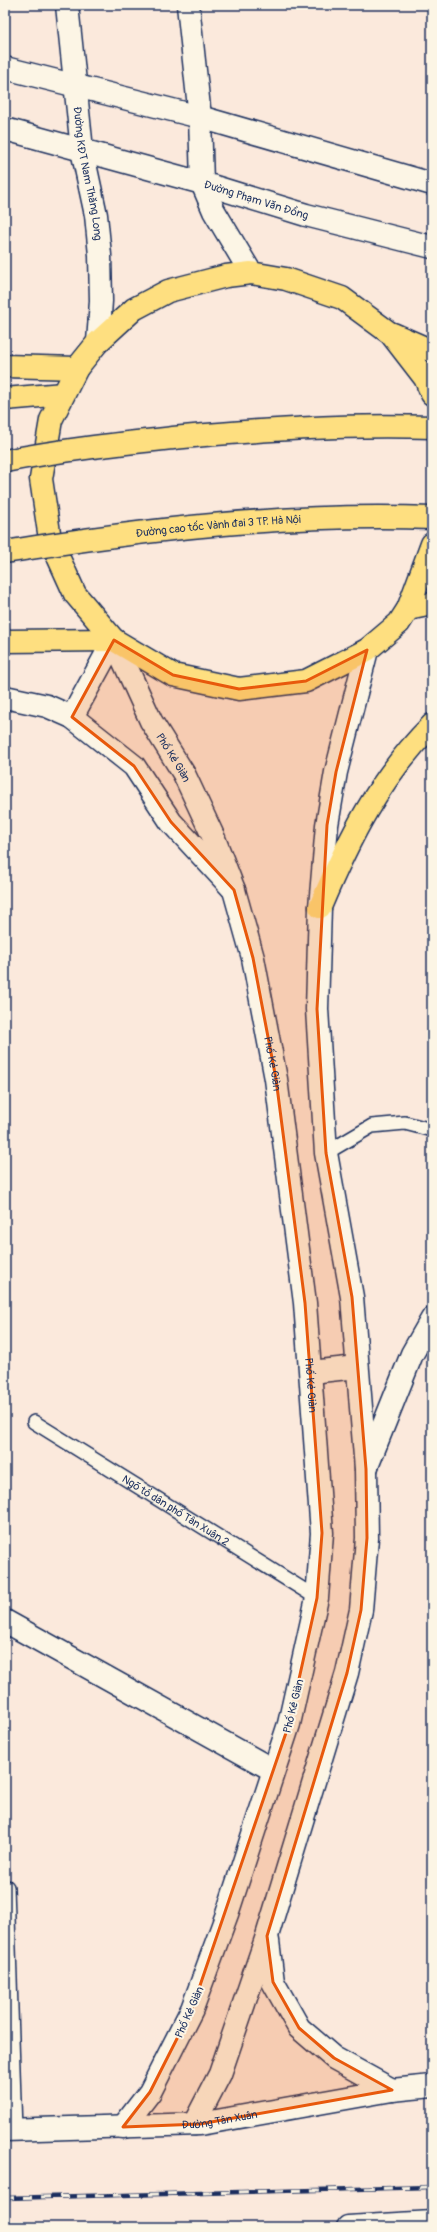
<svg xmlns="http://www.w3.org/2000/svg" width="437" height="2232" viewBox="0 0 437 2232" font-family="Pangolin,sans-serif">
<rect width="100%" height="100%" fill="#fbe9dc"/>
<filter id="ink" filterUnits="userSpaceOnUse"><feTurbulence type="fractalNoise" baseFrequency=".025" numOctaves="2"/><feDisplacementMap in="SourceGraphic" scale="8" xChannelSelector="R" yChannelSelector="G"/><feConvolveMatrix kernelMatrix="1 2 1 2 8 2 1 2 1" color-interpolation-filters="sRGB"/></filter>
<g filter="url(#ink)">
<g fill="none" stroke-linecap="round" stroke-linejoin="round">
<defs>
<g id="lane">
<polyline points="326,1153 372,1126 405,1123 432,1130"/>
<path id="s1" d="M34 1422 317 1598"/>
<polyline points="7,1887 15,2130"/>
</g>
<g id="street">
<polyline points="200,117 202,183 214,211 251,273"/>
<polyline points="5,697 47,706 72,717 134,766 171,822 234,890"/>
<polyline points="72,717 114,640"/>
<polyline points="366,1469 412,1354 432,1319"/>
<polyline points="5,1621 273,1770"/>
</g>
<g id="secondary">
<path id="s2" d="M67 5 82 150 96 215 100 255 101 301 98 342"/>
<polyline points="188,5 200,117"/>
<polyline points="5,68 200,117 432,184"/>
<path id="s3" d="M5 129 202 183 306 215 432 247"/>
<path id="s4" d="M114 640 151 721 184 774 213 836 234 890 253 958 276 1079 305 1303 322 1533 317 1598 289 1724 227 1914 192 2009 150 2092 123 2127"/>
<polyline points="311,1372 357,1367"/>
<polyline points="268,1941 273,1982 299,2028 334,2058 392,2090"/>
<polyline points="194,2124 220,2074 267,1936 347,1673 361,1610 367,1538 366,1469 352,1297 326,1153 317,1009 320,907 327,825 336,772 367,650"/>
<path id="s5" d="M5 2130 200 2124 392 2090 432 2086"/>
<polyline points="348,2227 432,2222"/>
</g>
<g id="primary">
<polyline points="393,334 432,351"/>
<polyline points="5,366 77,368"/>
<polyline points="432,394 425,378 391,334 342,298 286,279 251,273 226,276 168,291 134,309 98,342 77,368 51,420 41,479 50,539 75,594 114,640 173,675 239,689 306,681 367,650 399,623 408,609 432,544"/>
<polyline points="408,609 432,604"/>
<path d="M320 907C349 838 379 778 432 725"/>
</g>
<g id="highway">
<polyline points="5,399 63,394"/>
<polyline points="5,641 114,640"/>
</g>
</defs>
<use href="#lane" stroke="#1b2f5e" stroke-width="16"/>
<use href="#street" stroke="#1b2f5e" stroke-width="25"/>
<use href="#secondary" stroke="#1b2f5e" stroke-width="25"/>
<use href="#primary" stroke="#1b2f5e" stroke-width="25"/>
<use href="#highway" stroke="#1b2f5e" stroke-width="25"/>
<use href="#lane" stroke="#fcf5e5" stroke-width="13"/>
<use href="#street" stroke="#fcf5e5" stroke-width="22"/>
<use href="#secondary" stroke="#fcf5e5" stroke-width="22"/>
<use href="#primary" stroke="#fedf80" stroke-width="22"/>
<use href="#highway" stroke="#fedf80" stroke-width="22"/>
<defs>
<polyline id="rail" points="5,2198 432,2187"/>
</defs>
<use href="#rail" stroke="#1b2f5e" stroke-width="4.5"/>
<use href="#rail" stroke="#fcf5e5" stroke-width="3" stroke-dasharray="9" stroke-linecap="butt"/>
<defs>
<g id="highway-bridge">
<path d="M5 461C60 450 117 444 173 438 259 430 345 424 432 427"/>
<path id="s6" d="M5 552C147 529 288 513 432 518"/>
</g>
</defs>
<use href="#highway-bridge" stroke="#1b2f5e" stroke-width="25" stroke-linecap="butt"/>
<use href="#highway-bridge" stroke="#fedf80" stroke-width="22"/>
</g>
</g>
<path fill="#e8590c" fill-opacity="0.2" stroke="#e8590c" stroke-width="3" stroke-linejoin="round" d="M114 640 173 675 239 689 306 681 367 650 336 772 327 825 317 1009 326 1153 352 1297 366 1469 367 1538 361 1610 347 1673 267 1936 273 1982 299 2028 334 2058 392 2090 200 2124 123 2127 150 2092 192 2009 289 1724 317 1598 322 1533 305 1303 276 1079 253 958 234 890 171 822 134 766 72 717Z"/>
<g text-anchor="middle" stroke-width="4" stroke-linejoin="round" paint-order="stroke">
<g font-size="11" fill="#1b2f5e" stroke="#fcf5e5">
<text dy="4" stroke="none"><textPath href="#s2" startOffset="170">Đường KĐT Nam Thăng Long</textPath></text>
<text dy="4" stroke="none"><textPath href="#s3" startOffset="261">Đường Phạm Văn Đồng</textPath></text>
<text dy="4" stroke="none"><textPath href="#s6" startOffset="215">Đường cao tốc Vành đai 3 TP. Hà Nội</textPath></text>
<text dy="4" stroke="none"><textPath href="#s4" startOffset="132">Phố Kẻ Giàn</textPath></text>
<text dy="4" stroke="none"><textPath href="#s4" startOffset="456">Phố Kẻ Giàn</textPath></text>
<text dy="4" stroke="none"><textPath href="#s4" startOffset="780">Phố Kẻ Giàn</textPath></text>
<text dy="4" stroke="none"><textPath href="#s1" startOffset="167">Ngõ tổ dân phố Tân Xuân 2</textPath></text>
<text transform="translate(293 1706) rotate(-76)" y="4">Phố Kẻ Giàn</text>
<text transform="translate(189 2012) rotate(-66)" y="4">Phố Kẻ Giàn</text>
<text dy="4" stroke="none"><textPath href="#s5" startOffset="215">Đường Tân Xuân</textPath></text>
</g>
</g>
<rect width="437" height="2232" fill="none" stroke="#fcf5e5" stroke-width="20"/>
<rect x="10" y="10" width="417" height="2212" fill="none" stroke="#1b2f5e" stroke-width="1.5" filter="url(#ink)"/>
</svg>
